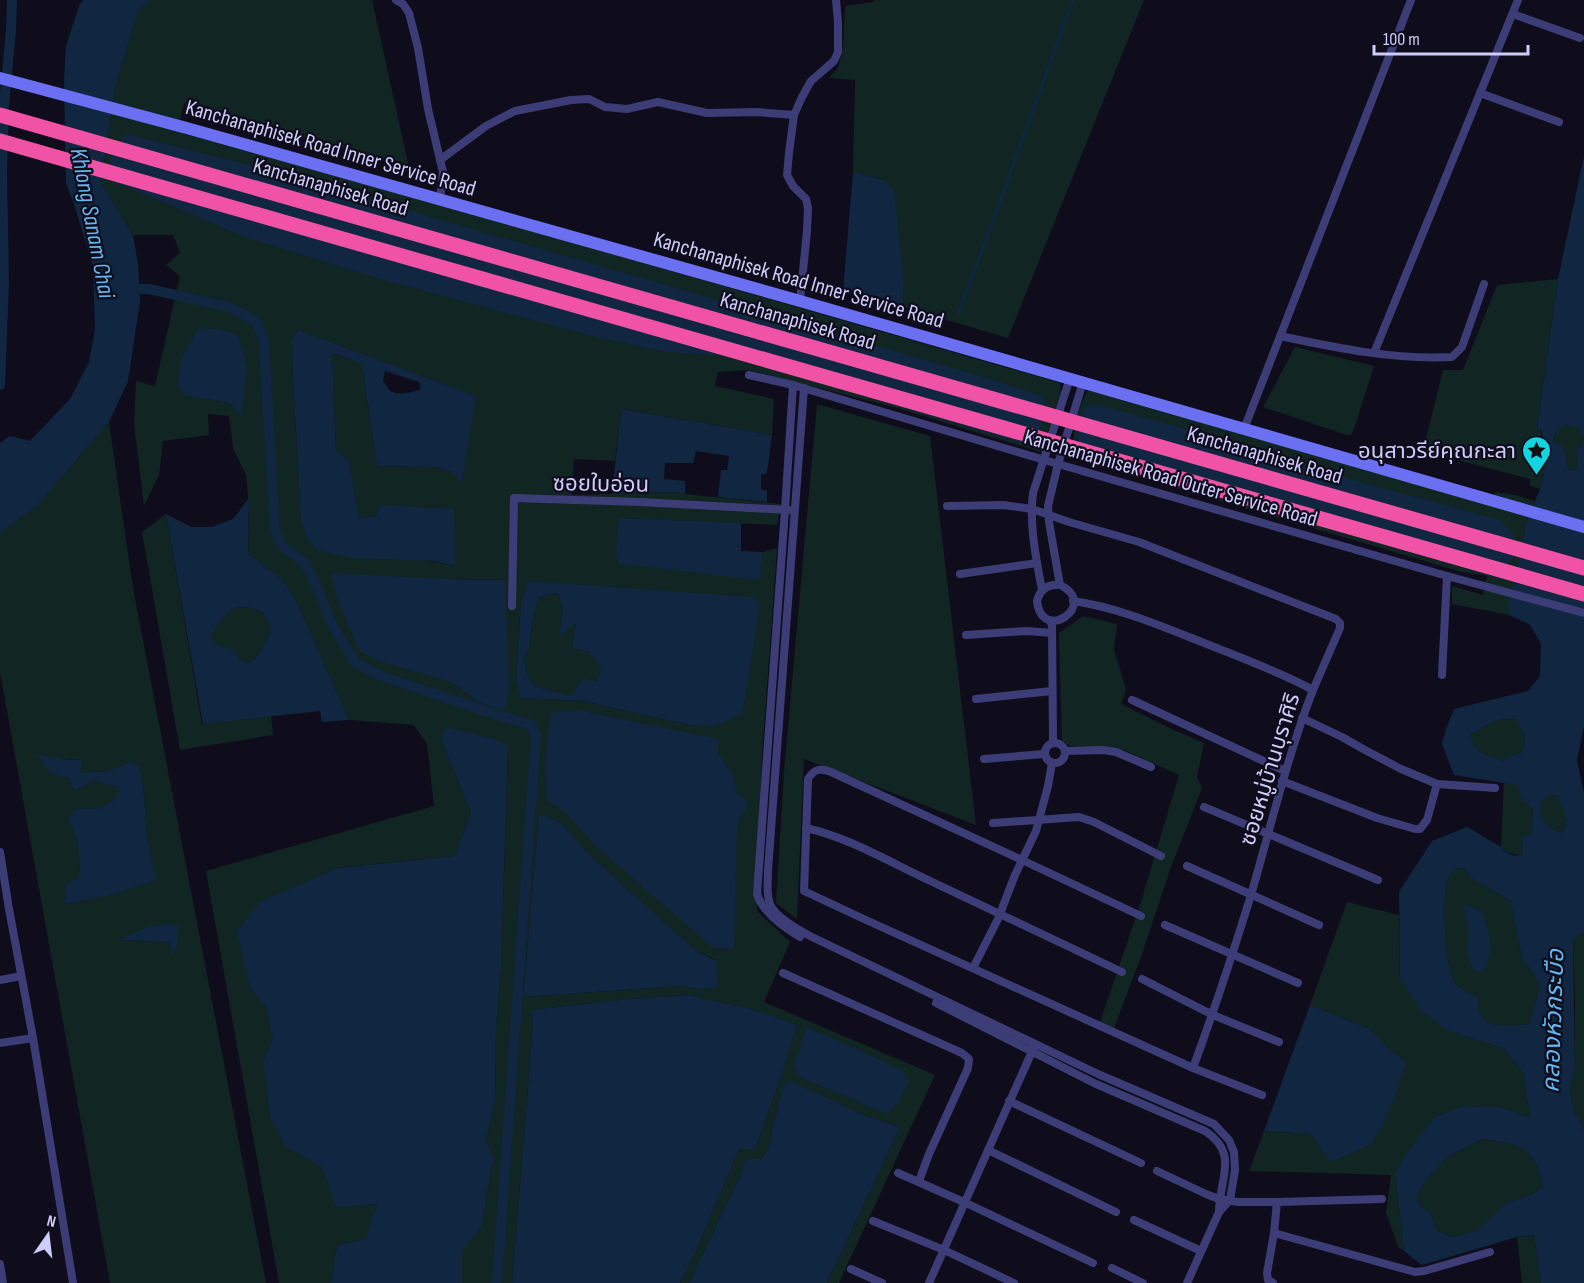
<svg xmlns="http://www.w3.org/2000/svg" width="1584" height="1283" viewBox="0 0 1584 1283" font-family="'Sofia Sans Condensed','Noto Sans Thai',sans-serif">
<rect width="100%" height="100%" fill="#0f0d1c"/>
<g fill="#112523" fill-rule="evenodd">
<path d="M150 0H372L409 167 184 103 180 119 184 134 460 210 1060 383 1061 392 1041 452 897 408 749 370 718 372 715 386 774 399 772 435 621 409 615 461 574 459 572 495 676 492 685 494 781 504 777 525 619 518 760 579 763 552 777 548 762 756 757 911 790 942 764 1002 935 1075 839 1283H827L900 1127 859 1113 781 1092 768 1150 762 1158 745 1161 741 1174 689 1283H680L697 1249 739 1149H755L782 1074 797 1025 751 1009 688 995 628 999 531 1010 533 1025 512 1283H462V1250L482 1227 490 1175 494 1159 486 1140 495 1102 496 1027 501 969 508 746 441 741 471 812 455 856 338 868 250 988 267 1009 274 1039 263 1061 286 1147 322 1166 336 1208 377 1204 365 1239 337 1245 331 1283H279L206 871 434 806 427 744 414 725 349 720 297 602 282 579 248 553 249 507 246 475 233 448 229 416 208 414 209 435 163 441 159 475 144 506 134 424 136 381 155 386 180 276 166 265 180 253 173 235H133L101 183 115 88 138 12ZM200 328 241 417 230 404 210 399 181 359ZM298 330 475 396 462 483 452 472 434 467 377 466 362 364 332 353 336 450 349 461 359 518 377 516 379 505 455 566 307 538 301 522 291 341ZM449 579 505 580V710L480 703 451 682ZM528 581 759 604 744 706 741 715 689 725 582 701 520 698 516 682 521 601ZM539 815 560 822 593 858 695 950 716 960 697 989 682 986 523 997Z"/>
<polygon points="874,0 1144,0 1008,338 903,307 904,283 884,180 853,172 855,80 829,78 838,68 843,48 845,6 873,2"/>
<polygon points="1558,279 1537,430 1540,430 1548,458 1540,489 1530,486 1530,479 1423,451 1443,370 1463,370 1497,285"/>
<polygon points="1295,347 1374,366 1354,429 1350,436 1263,407"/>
<path d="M1088 390 1486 504 1496 492 1520 496 1535 502 1527 520 1509 600V615L1452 604V586L1483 595 1487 576 1462 572 1072 457C1073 435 1076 409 1088 390Z"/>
<polygon points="817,404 930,436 976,825 804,759 797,919 776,903 784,772"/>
<path d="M109 422 133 588 266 1283H110L0 672V533L37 506ZM37 753 58 760 82 759 79 772C97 773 115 771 130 761L140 767 144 795 147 836 155 880 133 887 66 885 79 876 80 851 74 828 76 810 101 808 117 799 120 787 93 781 74 791 68 778 49 773ZM178 927 172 955 169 942 121 940Z"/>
<path d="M1566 425 1578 426 1584 438 1583 443 1576 450 1578 468 1570 471 1567 468 1565 453 1553 442C1553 433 1558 429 1566 425Z"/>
<polygon points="166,514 202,724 271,716 273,735 180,750 142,532"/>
<polygon points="558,593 563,611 560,635 576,622 572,648 588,652 601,667 597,683 572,696 534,686 526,673 524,657 529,648 533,619 539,598 546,595"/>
<path d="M248 607 263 613 271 628C266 643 262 654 249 663L239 659 232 650 216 645 211 636 221 620 233 608Z"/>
<polygon points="1083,616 1117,624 1114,650 1126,689 1121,704 1165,726 1204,743 1197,777 1202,788 1171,867 1141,957 1114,1028 1100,1022 1140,905 1179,775 1124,750 1070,746 1062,740 1059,633"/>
<path d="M1518 719 1525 738 1522 753 1509 756 1504 761C1490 757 1468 752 1472 733L1497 720Z"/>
<path d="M1504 782 1517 784 1521 799 1533 809 1531 833 1522 838 1523 854C1513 856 1508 854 1501 847Z"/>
<path d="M1557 795 1567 820 1563 833C1545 827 1542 822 1541 803L1547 796Z"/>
<path d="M1463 868 1472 879 1511 901 1522 960 1532 971 1540 986 1529 1024C1514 1025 1486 1032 1479 1012 1478 1008 1479 1002 1478 997 1470 994 1461 990 1455 983 1445 970 1442 898 1447 882 1448 878 1451 873 1453 869Z"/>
<polygon points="1347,902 1399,915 1400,979 1446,1030 1503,1048 1523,1072 1530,1118 1501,1107 1465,1106 1434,1117 1395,1173 1404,1251 1398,1247 1386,1212 1391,1175 1249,1171 1264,1131 1311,1134 1406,1061 1390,1050 1370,1029 1310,1005"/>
<polygon points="1584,932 1584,1133 1582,1123 1574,1112 1570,1091 1575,1069 1575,1001 1573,939"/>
<path d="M1480 1139C1518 1143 1535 1145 1543 1186L1530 1195 1506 1203 1480 1230 1452 1237 1436 1230 1431 1213 1421 1207 1417 1196C1427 1180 1435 1166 1451 1155 1461 1149 1470 1147 1480 1139Z"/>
<polygon points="1534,1235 1541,1283 1522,1283 1517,1237"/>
</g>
<g fill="#112640" fill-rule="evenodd">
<polygon points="83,0 150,0 138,12 115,88 101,183 133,235 138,264 140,301 128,381 109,422 37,506 0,533 0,443 10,436 30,441 70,399 89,362 95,330 93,266 74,204 66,183 64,81 66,46 79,6"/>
<polygon points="125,134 258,167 980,376 1043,396 1047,405 1041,427 1032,446 731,356 667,352 596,337 384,280 245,237 110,180 109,160"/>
<path d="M1584 156V726L1577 760 1584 793V932L1573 939 1575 1069 1570 1091 1574 1112 1582 1123 1584 1133V1283H1541L1534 1235 1517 1237 1422 1265 1404 1251 1395 1173 1407 1153 1434 1117 1464 1106 1501 1107 1530 1118 1523 1072 1503 1048 1446 1030 1421 1010 1400 979 1399 892 1432 841 1467 827 1501 847 1507 853 1515 856 1523 854 1522 837 1531 833 1533 809 1521 799 1517 785 1454 775 1442 744 1446 729 1454 709 1528 691 1540 676 1541 643 1529 624 1509 615V600L1527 520 1540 489 1548 458 1541 430H1537L1558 279ZM1566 425 1578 427 1584 438 1583 443 1576 450 1578 468 1570 471 1567 468 1565 453 1562 446 1553 442C1553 433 1558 429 1566 425ZM1517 719 1525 738 1522 753 1509 756 1504 761C1490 757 1468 752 1472 733L1497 720ZM1557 795 1567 820 1563 833C1545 827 1542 822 1541 803L1547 796ZM1463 868 1472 879 1511 901 1522 960 1532 971 1540 986 1529 1024C1514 1025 1486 1031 1479 1012 1478 1008 1479 1002 1478 997 1470 993 1461 990 1455 983 1445 970 1442 897 1447 882 1448 877 1452 873 1454 869ZM1480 1139C1517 1143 1535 1145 1543 1186L1530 1195 1506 1203 1479 1230 1452 1237 1436 1230 1431 1213 1421 1207 1417 1196C1427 1180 1435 1166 1451 1155 1461 1149 1470 1147 1480 1139Z"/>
<polygon points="853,172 884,180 894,191 904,283 903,307 843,291"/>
<polygon points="199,328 217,329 238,335 247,367 241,417 230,404 210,399 185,396 178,388 181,359"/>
<path d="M298 330 476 396 462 483 452 472 434 467 377 466 362 364 332 353 336 450 349 461 359 518 377 516 379 505 454 509 455 566 433 561 351 558 317 550 307 538 301 522 291 341ZM385 371 419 382 421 389C413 392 397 397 389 390 389 390 384 381 383 381Z"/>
<polygon points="1099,405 1207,435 1254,453 1499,520 1514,535 1514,554 1500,580 1485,570 1229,500 1085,457 1077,438 1081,416 1087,406"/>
<polygon points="621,409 772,435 767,473 761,475 761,489 767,491 767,502 718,497 721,470 727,470 729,456 696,451 693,463 665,463 664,479 685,481 685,494 676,492 612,494"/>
<path d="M249 498 248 553 282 579 297 602 349 720 322 722 320 711 203 724 166 514 191 527H212L233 519ZM248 607 263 613 271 628C266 643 262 654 249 663L239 659 233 650 216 645 211 636 221 620 233 608Z"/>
<polygon points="619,518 741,523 741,551 763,552 760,580 619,564 616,554"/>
<polygon points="331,573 449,579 505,580 509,690 505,711 480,703 451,682 377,660 359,651 338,600"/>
<path d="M528 581 753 597 760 604 744 706 741 715 714 726 689 725 582 701 520 698 516 682 521 601ZM558 593 563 611 559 636 576 623 572 648 588 652 601 667 597 682 583 678 572 696 534 686 526 673 524 657 529 648 533 619 539 598 546 595Z"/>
<polygon points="582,711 718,739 718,753 732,774 737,794 747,801 746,811 741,813 737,825 734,949 713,948 598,848 564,811 547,800 545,764 551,712"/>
<polygon points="445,727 495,739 508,746 501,969 496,1027 495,1102 486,1140 494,1159 490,1175 482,1227 462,1251 462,1283 331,1283 337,1245 365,1239 377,1204 336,1208 322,1167 286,1147 271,1119 263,1061 273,1039 267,1009 250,988 237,931 260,902 338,868 455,856 471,812 441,741"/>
<path d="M36 753C52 758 65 761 82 759L80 772C98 773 115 771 130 761L140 767 144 795 147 836 156 880 107 896 65 904 66 885 79 876C80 856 80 837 68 820L76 809 101 808 116 799 119 787 93 781 74 791 68 778 49 773Z"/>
<polygon points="539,814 560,822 593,858 695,950 716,961 718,988 697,989 682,986 523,997"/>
<path d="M1463 904 1481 911C1490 933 1497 952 1482 973L1472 968 1467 951 1469 931Z"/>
<polygon points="170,924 178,926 178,943 172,957 169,942 119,940 148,927"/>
<polygon points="688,995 751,1009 797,1025 782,1074 755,1149 739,1149 697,1249 680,1283 512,1283 533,1025 531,1010 628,999"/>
<polygon points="1310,1005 1370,1029 1390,1050 1406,1061 1392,1105 1372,1144 1330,1162 1311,1134 1264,1131"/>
<polygon points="807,1027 900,1069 909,1080 898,1104 887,1114 798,1076 794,1065"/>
<polygon points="788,1080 859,1113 900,1127 827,1283 689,1283 741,1174 745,1160 762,1158 768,1150 781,1092"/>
</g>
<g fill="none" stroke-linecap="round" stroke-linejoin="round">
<polyline stroke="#112640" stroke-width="3" points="958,314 989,232 1073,0"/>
<g stroke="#112640" stroke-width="10">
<polyline points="127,289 149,289 229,307 256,321 264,340 275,531 282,546 305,563 317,587 333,627 356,663 379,675 503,717 531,724 536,737 497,1283"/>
<polyline points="0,385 4,282 2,174 4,105 11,30 12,0"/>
</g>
<g stroke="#3c3d77" stroke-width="8">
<polyline points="396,0 403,4 409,13 418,48 428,109 443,172 440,199"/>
<polyline points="1513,14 1580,38"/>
<polyline points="1480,93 1559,122"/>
<polyline points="440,160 486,126 515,111 571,100 589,99 605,107 627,109 658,102 707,113 757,112 794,115"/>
<polyline points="800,301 807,231 808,208 806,199 793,186 787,175 789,153 794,115 802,97 811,81 834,61 838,52 838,22 836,0"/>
<path d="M1280 336C1337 348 1394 360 1452 357L1462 347 1484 284"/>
<polyline points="1374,353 1518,0"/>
<polyline points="749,375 793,385 1058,464 1447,576 1584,613"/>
<path d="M793 385 785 510 757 894C763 913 783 927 800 937"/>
<path d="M804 388 768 870C768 881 766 894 770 904 774 916 800 931 812 937L1098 1074 1214 1124 1229 1140 1234 1152 1235 1170 1230 1200 1219 1212 1187 1283"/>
<polyline points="1244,429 1411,0"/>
<polyline points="947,506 1003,505 1032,509 1069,522 1139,542 1336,619 1340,623 1340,628 1313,690"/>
<polyline points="960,574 1037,563"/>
<path d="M1060 585C1048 584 1040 589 1037 601 1042 645 1100 604 1060 585L1049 522 1048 506 1058 464 1083 382"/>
<path d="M1042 590C1036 558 1029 525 1033 493L1070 378"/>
<path d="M1073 601C1123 608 1170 630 1217 648 1249 661 1282 673 1313 690 1287 757 1271 826 1251 895 1233 953 1214 1011 1193 1068"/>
<polyline points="512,606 514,498 640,502 789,510"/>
<polyline points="1050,620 1052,626 1053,742"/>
<polyline points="966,635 1027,631 1052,633"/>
<polyline points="1442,675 1447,576"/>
<polyline points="976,699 1052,691"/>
<polyline points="1132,700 1285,771"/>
<polyline points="1302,718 1342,737 1365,750 1401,769 1437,784 1495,788"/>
<circle cx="1055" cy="753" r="10"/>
<polyline points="1065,751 1103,750 1116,752 1151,767"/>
<polyline points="984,759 1044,754"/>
<polyline points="1282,781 1377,818 1415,829 1420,829 1427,820 1437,784"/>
<polyline points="1204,807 1378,880"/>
<polyline points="993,823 1079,817 1094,822 1161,856"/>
<path d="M806 828C847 837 886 860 924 878 990 909 1056 940 1122 972"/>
<polyline points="0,852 9,909 33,1038 73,1283"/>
<polyline points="1187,866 1319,925"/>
<path d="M1141 916 1022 860 831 772C820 768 814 769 808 779L804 891 866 920 1193 1068 1262 1095"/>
<polyline points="1165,925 1298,983"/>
<polyline points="973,968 998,919 1015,875 1036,831 1048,786 1052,763"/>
<polyline points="783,973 962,1053 969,1059 968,1068 929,1154 919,1181"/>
<polyline points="1142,979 1213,1015 1279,1042"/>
<polyline points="0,980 21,976"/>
<path d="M936 1003 1096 1084 1205 1131C1240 1154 1219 1179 1219 1212"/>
<polyline points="0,1043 33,1038"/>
<polyline points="1009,1101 1141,1163"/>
<polyline points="988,1150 1116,1212"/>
<polyline points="1157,1171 1206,1194 1219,1199 1238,1202 1277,1202 1382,1199"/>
<polyline points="898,1173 966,1203 1093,1263"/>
<polyline points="1134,1220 1201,1251"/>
<polyline points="873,1221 944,1250 1014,1283"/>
<polyline points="1274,1233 1415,1272 1424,1271 1490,1252"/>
<polyline points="0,1264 3,1283"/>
<polyline points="1112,1268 1143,1283"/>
<polyline points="851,1269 882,1283"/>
<path d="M929 1283C964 1205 999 1126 1034 1047"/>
<polyline points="1273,1283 1268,1280 1267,1273 1274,1233 1277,1202"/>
</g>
<polyline stroke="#6b6ff2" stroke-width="12" points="0,78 183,127 800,301 1584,527"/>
<g stroke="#f052a6" stroke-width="15">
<polyline points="0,115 1584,568"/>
<polyline points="0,141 1584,594"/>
</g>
</g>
<defs>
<symbol id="sight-pin" viewBox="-11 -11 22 30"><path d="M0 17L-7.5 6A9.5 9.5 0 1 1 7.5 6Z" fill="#13d5df" stroke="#0f0d1c"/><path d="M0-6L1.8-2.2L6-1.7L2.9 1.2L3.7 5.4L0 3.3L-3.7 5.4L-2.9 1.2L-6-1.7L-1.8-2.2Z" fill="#111"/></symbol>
</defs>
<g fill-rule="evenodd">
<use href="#sight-pin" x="1520" y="434" width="33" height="45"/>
</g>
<g text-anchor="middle" stroke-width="4.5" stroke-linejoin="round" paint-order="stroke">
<g font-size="22" fill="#cfccfb" stroke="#0f0d1c">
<text transform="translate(331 147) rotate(16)" y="8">Kanchanaphisek Road Inner Service Road</text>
<text transform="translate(331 186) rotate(16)" y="8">Kanchanaphisek Road</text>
<text transform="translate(799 279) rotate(16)" y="8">Kanchanaphisek Road Inner Service Road</text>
<text transform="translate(798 320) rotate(16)" y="8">Kanchanaphisek Road</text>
<text transform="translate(1265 454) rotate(16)" y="8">Kanchanaphisek Road</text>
<text transform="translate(1171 477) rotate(16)" y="8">Kanchanaphisek Road Outer Service Road</text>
<text transform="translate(601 483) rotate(1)" y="8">ซอยใบอ่อน</text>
<text transform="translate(1269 769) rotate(-73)" y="8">ซอยหมู่บ้านบุราศิริ</text>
</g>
<g font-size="22" fill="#cfccfb" stroke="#0f0d1c" text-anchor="end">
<text x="1516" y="458">อนุสาวรีย์คุณกะลา</text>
</g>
<g font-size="24" font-style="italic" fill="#63b7f1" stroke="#0f0d1c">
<text transform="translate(93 223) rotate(79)" y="8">Khlong Sanam Chai</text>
<text transform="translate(1553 1021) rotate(-88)" y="8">คลองหัวกระบือ</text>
</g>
</g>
<g transform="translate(48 1235) rotate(14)" stroke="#0f0d1c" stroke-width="4.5" paint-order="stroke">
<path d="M0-4.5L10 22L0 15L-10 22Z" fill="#cfccfb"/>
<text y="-9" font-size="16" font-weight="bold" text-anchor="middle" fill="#cfccfb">N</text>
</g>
<path d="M1374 45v9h154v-9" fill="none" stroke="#cfccfb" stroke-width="3"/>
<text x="1383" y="45" font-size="18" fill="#cfccfb" stroke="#0f0d1c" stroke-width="4.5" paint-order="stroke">100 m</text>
</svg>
